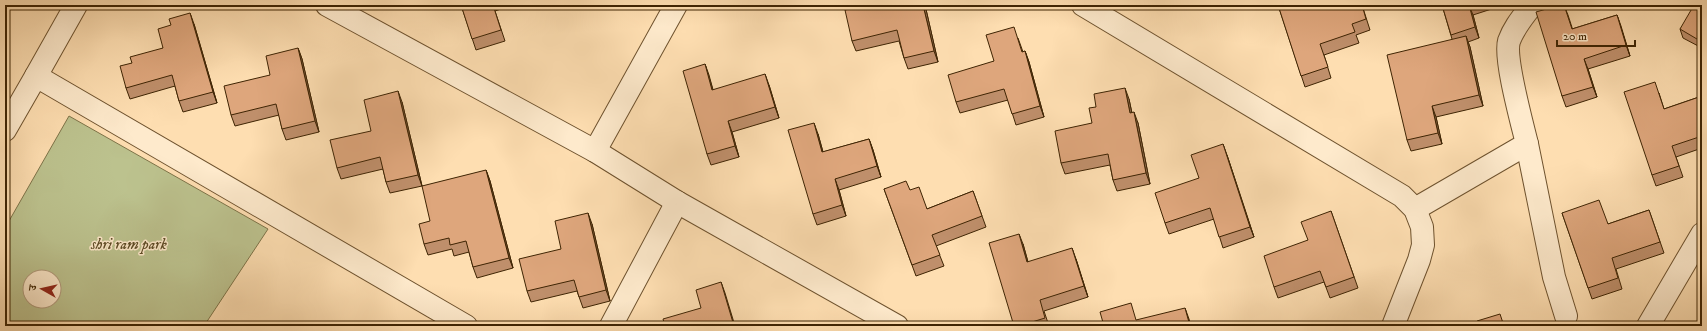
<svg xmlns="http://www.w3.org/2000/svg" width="1707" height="331" viewBox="0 0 1707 331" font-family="'IM FELL DW Pica','Noto Serif Devanagari',serif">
<rect width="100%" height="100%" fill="#fedeb1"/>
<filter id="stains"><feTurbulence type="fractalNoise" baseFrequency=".005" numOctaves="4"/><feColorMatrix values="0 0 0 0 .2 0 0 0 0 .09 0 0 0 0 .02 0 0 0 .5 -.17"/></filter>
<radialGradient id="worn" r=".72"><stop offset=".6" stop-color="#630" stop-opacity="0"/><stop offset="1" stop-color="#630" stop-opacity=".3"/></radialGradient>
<path fill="#bcc28e" stroke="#7d7348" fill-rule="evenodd" d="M69 116 268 229 204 326 5 325V228ZM30 277H54V301H30Z"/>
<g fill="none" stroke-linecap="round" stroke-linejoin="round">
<defs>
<g id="minor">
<polyline points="76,5 36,76 466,326"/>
<polyline points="327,5 595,151 677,202 897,326"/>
<polyline points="1083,5 1402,196 1415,209 1422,227 1423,245 1419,260 1393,326"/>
<polyline points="5,130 36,76"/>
<polyline points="1527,144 1554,277 1566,316"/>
<polyline points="595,151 676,5"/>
<path d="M1415 209 1527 144C1522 123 1504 58 1509 41 1514 27 1523 17 1532 5"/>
<polyline points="611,326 677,202"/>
<polyline points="1648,326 1702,234"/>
</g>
</defs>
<use href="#minor" stroke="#6e522e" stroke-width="24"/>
<use href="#minor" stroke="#feeacc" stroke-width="22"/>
</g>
<g fill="#bf8f6b" stroke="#3e2403">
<polygon points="461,5 513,5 495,11 505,41 476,50"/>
<polygon points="868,5 925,5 938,62 908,69 904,58 899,41 856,51 852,41"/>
<polygon points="1278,5 1362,5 1370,30 1356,35 1359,43 1324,55 1331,78 1305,87"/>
<polygon points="1442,5 1504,5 1473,15 1479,38 1468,42 1470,47 1483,106 1436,117 1442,144 1411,151 1407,140 1452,39"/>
<polygon points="1564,5 1572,29 1617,15 1630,56 1588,69 1597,97 1566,107 1562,96"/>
<polygon points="1702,5 1702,48 1683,38 1680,29"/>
<polygon points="194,24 217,103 183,112 179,101 175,86 130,99 126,88 132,63 163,48"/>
<polygon points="1018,38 1023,52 1025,51 1029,62 1044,117 1016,125 1008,100 960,113 956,102 994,61"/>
<polygon points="298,48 302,59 319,132 286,140 282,129 279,115 235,126 231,115 270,75"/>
<polygon points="705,64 713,90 769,85 779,118 732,132 739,157 711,165 707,154"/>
<polygon points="1659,93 1664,109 1702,96 1702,148 1676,157 1683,177 1656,186 1652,175"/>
<polygon points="1129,99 1132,113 1138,123 1150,184 1117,191 1113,180 1110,165 1065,174 1061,163 1092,123"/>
<polygon points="402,102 422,186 390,193 386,182 383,169 341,179 337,168 371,131"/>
<polygon points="818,134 823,152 869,139 873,150 881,177 839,190 846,216 817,225 813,214"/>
<polygon points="1227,155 1254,237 1223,248 1214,219 1169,234 1165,223 1199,178"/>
<polygon points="486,170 490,181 513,268 477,278 473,267 469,252 454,256 452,249 428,255 424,244"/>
<polygon points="884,189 910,190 927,209 973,191 986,227 936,246 944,266 916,276"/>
<polygon points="1649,210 1664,253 1616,269 1622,289 1592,299 1562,213 1608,224"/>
<polygon points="1331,211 1358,288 1330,298 1324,282 1278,298 1274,287 1308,240"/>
<polygon points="592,224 610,301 583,308 577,291 531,302 527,291 561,249"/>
<polygon points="1023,244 1028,262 1076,259 1088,297 1044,311 1049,326 1014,326"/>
</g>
<g fill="#9b7457" stroke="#3e2403">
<polygon points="923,5 925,5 938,62 934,51"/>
<polygon points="1469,5 1473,15 1479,38 1475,27"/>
<polygon points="1564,5 1568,15 1576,40 1572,29"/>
<polygon points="190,13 194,24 217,103 213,92"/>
<polygon points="1617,15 1621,26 1630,56 1626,45"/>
<polygon points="1466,36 1470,47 1483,106 1479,95"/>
<polygon points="298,48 302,59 319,132 315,121"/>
<polygon points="1025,51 1029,62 1044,117 1040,106"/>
<polygon points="1584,59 1588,69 1597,97 1593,87"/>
<polygon points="705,64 709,75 716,101 712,90"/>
<polygon points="765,74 769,85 779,118 775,107"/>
<polygon points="1125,88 1129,99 1134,124 1130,113"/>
<polygon points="398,91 402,102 422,186 418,175"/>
<polygon points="1432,106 1436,117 1442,144 1438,133"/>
<polygon points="1134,112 1138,123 1150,184 1146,173"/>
<polygon points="728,121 732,132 739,157 735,146"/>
<polygon points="814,123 818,134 826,163 822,152"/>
<polygon points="869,139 873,150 881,177 877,166"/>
<polygon points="1223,144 1227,155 1254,237 1250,227"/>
<polygon points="486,170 490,181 513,268 509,258"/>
<polygon points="835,179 839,190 846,216 842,205"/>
<polygon points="588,213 592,224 610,301 606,290"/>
<polygon points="1019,234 1023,244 1031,273 1027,262"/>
<polygon points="1072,248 1076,259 1088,297 1084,286"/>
<polygon points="721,282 725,293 735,326 734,326"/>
<polygon points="1185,308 1189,319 1191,326 1190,326"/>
</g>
<g fill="#dea67c" stroke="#3e2403">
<polygon points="461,5 493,5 501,30 472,39"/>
<polygon points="868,5 923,5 934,51 904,58 897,30 852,41 845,10"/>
<polygon points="1278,5 1362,5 1366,19 1352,24 1355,32 1320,44 1328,67 1301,76"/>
<polygon points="1442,5 1469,5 1475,27 1451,35"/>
<polygon points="1560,5 1564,5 1572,29 1617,15 1626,45 1584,59 1593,87 1562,96 1536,12"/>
<polygon points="1694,5 1702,5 1702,42 1680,29"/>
<polygon points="190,13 213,92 179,101 172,75 126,88 120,66 132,63 130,57 163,48 158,29 171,25 169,19"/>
<polygon points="1014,27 1022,52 1025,51 1040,106 1012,114 1004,89 956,102 948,75 994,61 986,35"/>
<polygon points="1466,36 1479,95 1432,106 1438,133 1407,140 1387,55"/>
<polygon points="298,48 315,121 282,129 276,104 231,115 224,86 270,75 266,56"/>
<polygon points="705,64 712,90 765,74 775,107 728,121 735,146 707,154 683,71"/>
<polygon points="1655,82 1664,109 1702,96 1702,136 1672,146 1679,166 1652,175 1624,92"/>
<polygon points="1125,88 1130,113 1134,112 1146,173 1113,180 1108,154 1061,163 1055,131 1092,123 1089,108 1096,107 1094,94"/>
<polygon points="398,91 418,175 386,182 380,157 337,168 330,140 371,131 364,100"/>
<polygon points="814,123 822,152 869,139 877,166 835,179 842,205 813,214 788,130"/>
<polygon points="1223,144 1250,227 1219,237 1210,208 1165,223 1155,193 1199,178 1191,155"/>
<polygon points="486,170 509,258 473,267 466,241 450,245 449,238 424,244 419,224 430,221 422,186"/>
<polygon points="906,181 910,190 919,187 927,209 973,191 982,216 932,235 940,255 912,265 884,189"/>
<polygon points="1599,200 1608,224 1649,210 1660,242 1612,258 1618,278 1588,288 1562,213"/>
<polygon points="1331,211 1354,277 1326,287 1320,271 1274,287 1264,256 1308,240 1301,222"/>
<polygon points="588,213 606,290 579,297 574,280 527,291 519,259 561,249 555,221"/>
<polygon points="1019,234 1027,262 1072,248 1084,286 1040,300 1045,318 1019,326 1014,326 989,243"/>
<polygon points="721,282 734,326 665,326 663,319 701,308 696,290"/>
<polygon points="1131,303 1136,320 1185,308 1190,326 1104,326 1100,312"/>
<polygon points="1500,314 1504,326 1479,326 1477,321"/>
</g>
<g text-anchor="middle" stroke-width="3" stroke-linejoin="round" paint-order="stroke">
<g font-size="15" font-style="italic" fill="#5e4c26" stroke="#feeacc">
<text x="129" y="249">shri ram park</text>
</g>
</g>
<rect width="1707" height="331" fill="none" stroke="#fedeb1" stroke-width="20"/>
<rect x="6" y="6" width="1695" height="319" fill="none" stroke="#3e2403" stroke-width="2"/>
<rect x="10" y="10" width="1687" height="311" fill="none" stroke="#3e2403"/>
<g transform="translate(42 289) rotate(278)"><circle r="19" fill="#feeacc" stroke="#b19b7c"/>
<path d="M0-3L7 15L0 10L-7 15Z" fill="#8f2418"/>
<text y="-6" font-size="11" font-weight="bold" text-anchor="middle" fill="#3e2403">उ</text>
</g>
<path d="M1557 40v6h78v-6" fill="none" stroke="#3e2403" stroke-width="2"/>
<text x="1563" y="40" font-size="12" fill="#3e2403" stroke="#feeacc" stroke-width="3" paint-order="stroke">20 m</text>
<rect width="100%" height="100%" filter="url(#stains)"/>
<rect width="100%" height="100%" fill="url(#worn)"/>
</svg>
